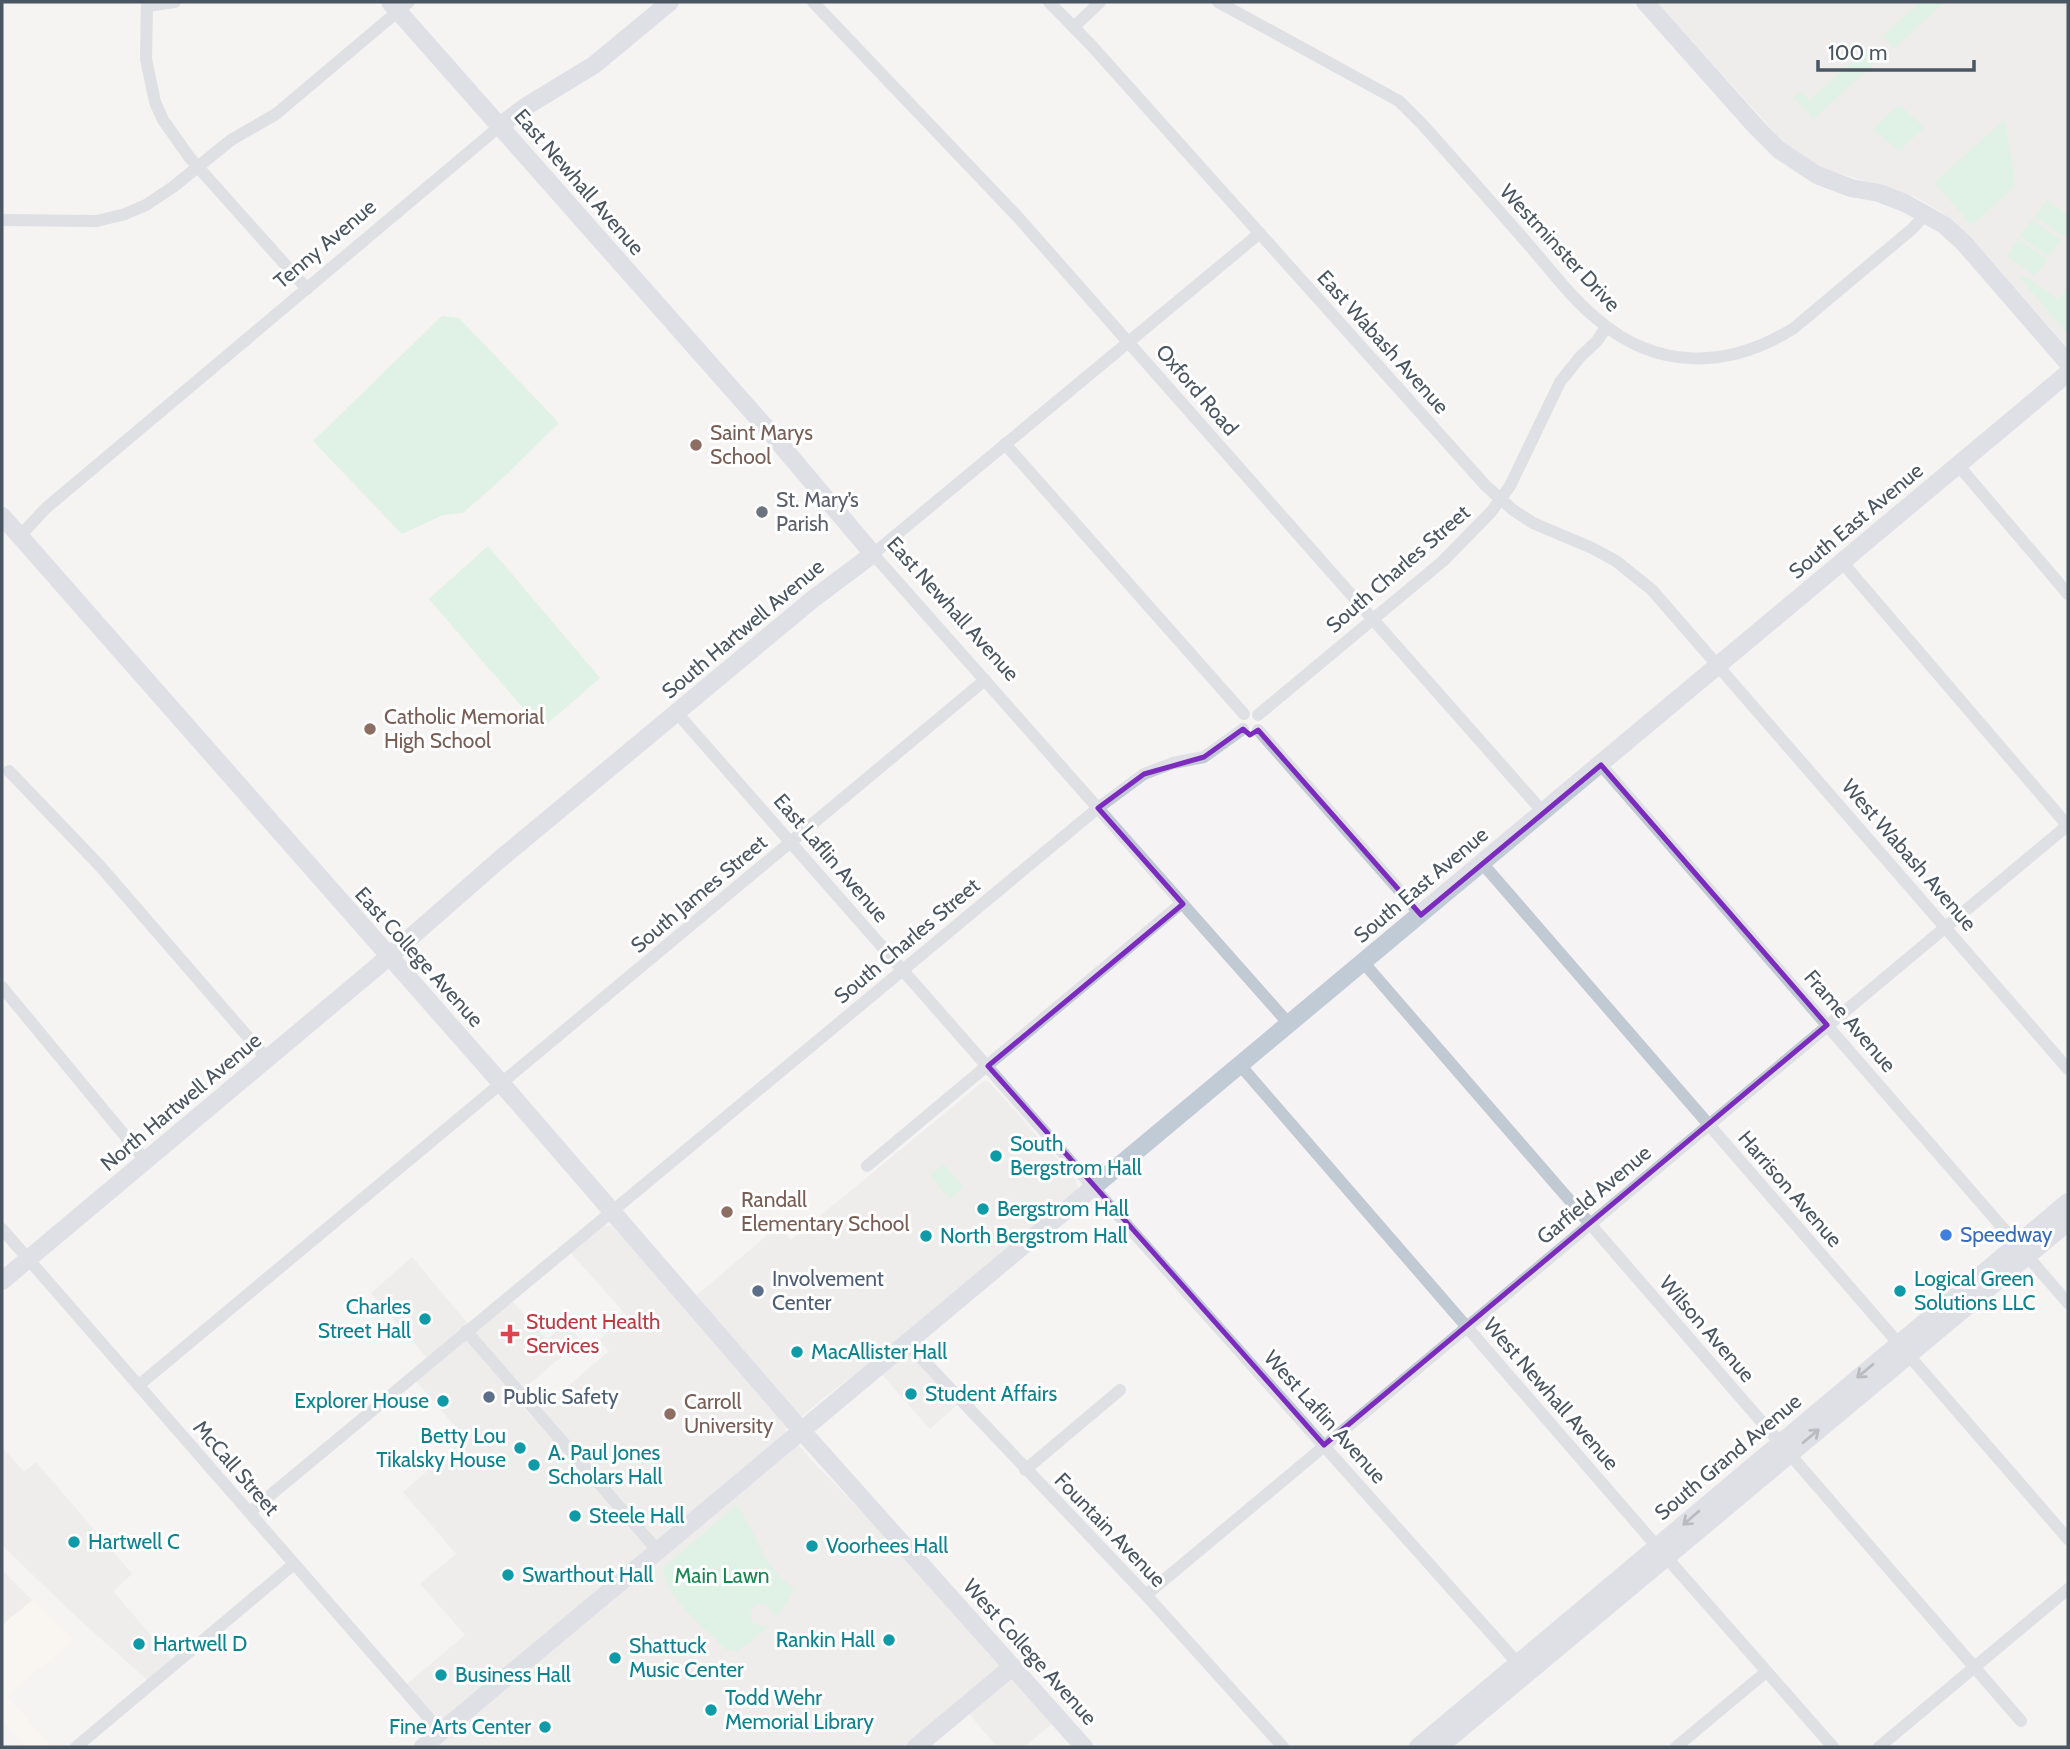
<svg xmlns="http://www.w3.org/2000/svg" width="2070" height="1749" viewBox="0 0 2070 1749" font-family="Cabin,sans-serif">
<rect width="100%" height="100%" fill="#f5f3f3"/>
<polygon fill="#fdf9ef" points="32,1600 74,1640 7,1696 52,1747 25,1747 2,1720 2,1625"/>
<g fill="#e6e4e5">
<polygon points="1657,2 2068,2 2068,348 1981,249 1943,213 1914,196 1825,169 1809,161 1786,145"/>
<polygon points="984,1081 989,1082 1000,1094 1076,1180 1078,1187 1077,1191 900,1338 957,1405 930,1429 871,1362 826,1396 785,1430 813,1462 873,1523 1052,1724 1024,1747 997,1747 960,1703 908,1747 437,1747 451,1736 407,1684 465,1635 420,1584 456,1554 403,1492 465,1438 416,1381 434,1366 371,1293 412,1257 475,1332 512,1301 547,1340 565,1323 581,1340 514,1397 532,1417 609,1351 599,1340 627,1316 571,1253 603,1227 611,1225 684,1306 778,1226 791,1240"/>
<polygon points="2,1447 24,1472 36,1462 132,1574 113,1591 172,1660 147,1680 69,1610 2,1545"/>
<polygon points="2,1570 32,1600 2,1625"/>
</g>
<g fill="#c3f1d5">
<polygon points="1920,2 1945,2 1893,49 1883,36"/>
<polygon points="1870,47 1873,47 1882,57 1813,119 1793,96 1799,94 1800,90 1809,100"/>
<polygon points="1899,104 1924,128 1899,151 1873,129"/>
<polygon points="2005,119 2015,186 1972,225 1934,183"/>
<polygon points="2047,200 2068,215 2068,231 2064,237 2035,217"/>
<polygon points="2032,220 2061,240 2049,257 2020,236"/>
<polygon points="2018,239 2047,259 2035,276 2007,256"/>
<polygon points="2023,275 2059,300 2068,286 2068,334 2020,278"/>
<polygon points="442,316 459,318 559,423 506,475 463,513 443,515 402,534 313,441"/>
<polygon points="488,546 600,678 541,729 429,599"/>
<polygon points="943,1164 964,1187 950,1199 930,1175"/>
<path d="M736 1505C759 1533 760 1567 794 1588L787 1603 777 1615H773C771 1604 761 1600 752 1608L750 1617C753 1625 759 1628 768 1625L751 1642 736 1651 726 1650C704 1625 668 1603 663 1568Z"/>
</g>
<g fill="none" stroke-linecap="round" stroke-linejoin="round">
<g stroke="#c1cad2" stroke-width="12">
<polyline points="147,2 146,59 155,102 163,120 190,158 307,289"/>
<polyline points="813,2 1016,215 1543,812"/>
<polyline points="1049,2 1091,45 1486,486 1513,510 1533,523 1592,548 1616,561 1652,590 2068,1069"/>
<path d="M1218 2 1399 101 1422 124C1458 164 1493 204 1528 244 1550 269 1571 298 1597 319 1657 371 1729 369 1794 328L1912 229 1926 214"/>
<polyline points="147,6 175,2"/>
<polyline points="1074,27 1100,2"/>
<polyline points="2,220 97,221 125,214 146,205 173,187 231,140 276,114 409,2"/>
<polyline points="1260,233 873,554 1289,1024"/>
<polyline points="1005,444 1244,714"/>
<polyline points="1958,465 2068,594"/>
<polyline points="20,536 46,508 500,126"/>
<polyline points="1842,562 2068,826"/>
<polyline points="677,713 1093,1187 1522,1668"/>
<polyline points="1258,715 1443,561 1491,512 1510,486 1560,382 1580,357 1597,341 1606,327"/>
<polyline points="1258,730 1421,915"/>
<polyline points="1601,765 2068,1303"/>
<polyline points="9,771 100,866 267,1059"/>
<polyline points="1482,863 2068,1539"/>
<polyline points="1363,962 2021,1721"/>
<polyline points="2,987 145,1160"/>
<polyline points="1240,1065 1666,1557 1833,1747"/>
<polyline points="867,1166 1182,903"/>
<polyline points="2,1229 441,1732"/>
<polyline points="466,1331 658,1551"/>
<polyline points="906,1342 1146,1595 1283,1747"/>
<polyline points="139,1385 985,680"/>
<polyline points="1025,1470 1120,1390"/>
<polyline points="250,1512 1098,808 1144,774 1173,763 1204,757 1243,729"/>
<polyline points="1146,1595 2068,825"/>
<polyline points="76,1747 294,1564"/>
<polyline points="1676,1747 1766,1672"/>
<polyline points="1879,1747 2068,1589"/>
</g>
<g stroke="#c1cbd6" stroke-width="18">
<polyline points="1645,2 1757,128 1779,150 1817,175 1851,188 1879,193 1905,203 1944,225 1963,242 2068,363"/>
<polyline points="500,126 525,107 594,65 670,2"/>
<polyline points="2,516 501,1083 801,1430 1084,1747"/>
<polyline points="2,1281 379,965 499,860 813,599 873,554 769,431 390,2"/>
<polyline points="423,1747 2068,373"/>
<polyline points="916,1747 1012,1667"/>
<polyline points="1418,1747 2068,1202"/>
<polyline points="1439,1747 2068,1222"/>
</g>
</g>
<defs><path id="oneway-shaft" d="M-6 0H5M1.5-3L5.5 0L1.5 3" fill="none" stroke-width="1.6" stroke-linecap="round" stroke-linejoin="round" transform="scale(1.75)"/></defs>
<g stroke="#6e7984">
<use href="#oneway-shaft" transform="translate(1865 1371) rotate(140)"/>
<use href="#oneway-shaft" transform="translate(1811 1436) rotate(-40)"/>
<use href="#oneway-shaft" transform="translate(1691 1518) rotate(139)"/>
</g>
<path d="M0 0H2070V1749H0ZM1243 729 1250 735 1258 730 1421 915 1601 765 1827 1025 1324 1445 988 1066 1183 904 1098 808 1144 774 1204 757Z" fill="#f5f3f3" fill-opacity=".55" fill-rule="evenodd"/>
<path fill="none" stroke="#7b2cbf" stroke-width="5" stroke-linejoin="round" d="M1243 729 1250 735 1258 730 1421 915 1601 765 1827 1025 1324 1445 988 1066 1183 904 1098 808 1144 774 1204 757Z"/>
<g fill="#8d6e63" stroke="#fff" stroke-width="2.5">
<circle cx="696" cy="445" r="7"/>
<circle cx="370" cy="729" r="7"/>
<circle cx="727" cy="1212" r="7"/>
<circle cx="670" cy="1414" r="7"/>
</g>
<circle fill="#6b7280" stroke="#fff" stroke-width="2.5" cx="762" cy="512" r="7"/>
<g fill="#0f9aa8" stroke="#fff" stroke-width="2.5">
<circle cx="996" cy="1156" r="7"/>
<circle cx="983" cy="1209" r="7"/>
<circle cx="926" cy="1236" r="7"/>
<circle cx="1900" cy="1291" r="7"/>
<circle cx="425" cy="1319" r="7"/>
<circle cx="797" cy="1352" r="7"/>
<circle cx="911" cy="1394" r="7"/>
<circle cx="443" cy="1401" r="7"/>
<circle cx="520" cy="1448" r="7"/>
<circle cx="534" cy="1465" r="7"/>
<circle cx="575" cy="1516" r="7"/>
<circle cx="74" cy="1542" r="7"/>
<circle cx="812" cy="1546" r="7"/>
<circle cx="508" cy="1575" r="7"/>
<circle cx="889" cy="1640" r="7"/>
<circle cx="139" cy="1644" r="7"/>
<circle cx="615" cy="1658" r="7"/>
<circle cx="441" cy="1675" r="7"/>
<circle cx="711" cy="1710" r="7"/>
<circle cx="545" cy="1727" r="7"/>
</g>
<circle fill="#3f7fe0" stroke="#fff" stroke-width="2.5" cx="1946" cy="1235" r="7"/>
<g fill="#5c6f8a" stroke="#fff" stroke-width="2.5">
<circle cx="758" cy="1291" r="7"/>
<circle cx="489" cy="1397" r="7"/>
</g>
<path fill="#e0444e" stroke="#fff" stroke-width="2.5" d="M506.5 1323.5h7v7h7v7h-7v7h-7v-7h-7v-7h7z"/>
<g text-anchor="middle" stroke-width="6" stroke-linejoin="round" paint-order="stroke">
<g font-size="21" fill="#4a5661" stroke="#fff">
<text transform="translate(579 182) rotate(49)" y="7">East Newhall Avenue</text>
<text transform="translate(325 244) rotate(-40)" y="7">Tenny Avenue</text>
<text transform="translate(1560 248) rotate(47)" y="7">Westminster Drive</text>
<text transform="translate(1383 342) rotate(48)" y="7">East Wabash Avenue</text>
<text transform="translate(1197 390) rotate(49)" y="7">Oxford Road</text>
<text transform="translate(1856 521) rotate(-40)" y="7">South East Avenue</text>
<text transform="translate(1398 569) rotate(-41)" y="7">South Charles Street</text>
<text transform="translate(953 609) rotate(48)" y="7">East Newhall Avenue</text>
<text transform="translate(743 629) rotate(-40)" y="7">South Hartwell Avenue</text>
<text transform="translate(1909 855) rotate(49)" y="7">West Wabash Avenue</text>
<text transform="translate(831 858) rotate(49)" y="7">East Laflin Avenue</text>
<text transform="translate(1421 885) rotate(-40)" y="7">South East Avenue</text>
<text transform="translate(699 894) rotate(-40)" y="7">South James Street</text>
<text transform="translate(907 941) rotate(-40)" y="7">South Charles Street</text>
<text transform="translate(419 957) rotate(48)" y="7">East College Avenue</text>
<text transform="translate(1850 1021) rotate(49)" y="7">Frame Avenue</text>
<text transform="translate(181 1102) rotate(-40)" y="7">North Hartwell Avenue</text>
<text transform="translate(1790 1189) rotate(49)" y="7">Harrison Avenue</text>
<text transform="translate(1594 1195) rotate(-40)" y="7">Garfield Avenue</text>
<text transform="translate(1707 1329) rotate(49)" y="7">Wilson Avenue</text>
<text transform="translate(1551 1394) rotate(49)" y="7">West Newhall Avenue</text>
<text transform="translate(1325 1417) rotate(48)" y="7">West Laflin Avenue</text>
<text transform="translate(1728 1457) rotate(-40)" y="7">South Grand Avenue</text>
<text transform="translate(236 1468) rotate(49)" y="7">McCall Street</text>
<text transform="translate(1110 1530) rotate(46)" y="7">Fountain Avenue</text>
<text transform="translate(1030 1652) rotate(48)" y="7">West College Avenue</text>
</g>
<g font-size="21" fill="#785e54" stroke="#fff" text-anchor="start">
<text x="710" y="440">Saint Marys<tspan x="710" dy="24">School</tspan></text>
<text x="384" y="724">Catholic Memorial<tspan x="384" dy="24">High School</tspan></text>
<text x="741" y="1207">Randall<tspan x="741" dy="24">Elementary School</tspan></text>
<text x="684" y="1409">Carroll<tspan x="684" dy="24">University</tspan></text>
</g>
<g font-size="21" fill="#5b616d" stroke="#fff" text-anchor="start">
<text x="776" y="507">St. Mary’s<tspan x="776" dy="24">Parish</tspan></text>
</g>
<g font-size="21" fill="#0d838f" stroke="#fff" text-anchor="start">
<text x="1010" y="1151">South<tspan x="1010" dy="24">Bergstrom Hall</tspan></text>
<text x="997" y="1216">Bergstrom Hall</text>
<text x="940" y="1243">North Bergstrom Hall</text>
<text x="1914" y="1286">Logical Green<tspan x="1914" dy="24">Solutions LLC</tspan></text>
<text x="411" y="1314" text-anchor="end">Charles<tspan x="411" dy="24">Street Hall</tspan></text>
<text x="811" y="1359">MacAllister Hall</text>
<text x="925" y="1401">Student Affairs</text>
<text x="429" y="1408" text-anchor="end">Explorer House</text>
<text x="506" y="1443" text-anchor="end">Betty Lou<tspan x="506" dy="24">Tikalsky House</tspan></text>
<text x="548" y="1460">A. Paul Jones<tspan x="548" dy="24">Scholars Hall</tspan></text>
<text x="589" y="1523">Steele Hall</text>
<text x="88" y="1549">Hartwell C</text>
<text x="826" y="1553">Voorhees Hall</text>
<text x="522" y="1582">Swarthout Hall</text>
<text x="875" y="1647" text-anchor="end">Rankin Hall</text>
<text x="153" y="1651">Hartwell D</text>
<text x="629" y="1653">Shattuck<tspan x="629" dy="24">Music Center</tspan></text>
<text x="455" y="1682">Business Hall</text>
<text x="725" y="1705">Todd Wehr<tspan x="725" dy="24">Memorial Library</tspan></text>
<text x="531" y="1734" text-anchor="end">Fine Arts Center</text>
</g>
<g font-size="21" fill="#366cbe" stroke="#fff" text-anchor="start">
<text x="1960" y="1242">Speedway</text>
</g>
<g font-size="21" fill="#4e5e75" stroke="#fff" text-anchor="start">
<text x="772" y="1286">Involvement<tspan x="772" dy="24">Center</tspan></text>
<text x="503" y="1404">Public Safety</text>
</g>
<g font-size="21" fill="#be3a42" stroke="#fff" text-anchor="start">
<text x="526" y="1329">Student Health<tspan x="526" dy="24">Services</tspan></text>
</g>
<g font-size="21" fill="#17864f" stroke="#fff">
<text x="722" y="1583">Main Lawn</text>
</g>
</g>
<rect width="2070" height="1749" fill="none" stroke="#4a5661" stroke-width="7"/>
<path d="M1818 60v10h156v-10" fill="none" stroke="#4a5661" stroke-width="3.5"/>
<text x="1828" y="60" font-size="21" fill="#4a5661" stroke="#ffffff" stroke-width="5" paint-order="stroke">100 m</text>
</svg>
